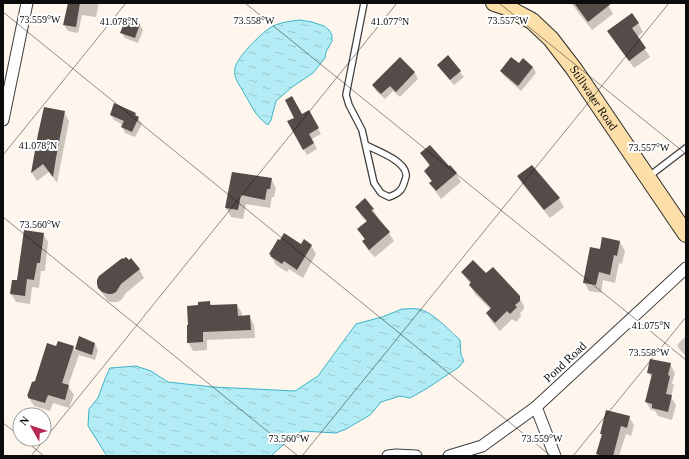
<svg xmlns="http://www.w3.org/2000/svg" width="689" height="459" viewBox="0 0 689 459" font-family="Georgia,serif">
<defs>
<pattern id="water-ripples" width="26" height="14" patternUnits="userSpaceOnUse"><rect width="26" height="14" fill="#b3ecf4"/><path d="M2 4q2-2 4 0t4 0M15 11q2-2 4 0t4 0" fill="none" stroke="#99c9d0"/></pattern>
</defs>
<rect width="100%" height="100%" fill="#fef6ec"/>
<g fill="url(#water-ripples)" stroke="#3cb3c8">
<path d="M300 20 312 22 324 26 329 30 332 35V41L326 52 325 58 313 73 292 87 276 101 271 120 268 125C255 116 252 106 244 93 240 85 233 79 235 68 237 57 263 31 273 26 282 22 291 21 300 20Z"/>
<path d="M402 309C407 309 413 308 418 309 432 311 450 331 460 340L461 355 464 361 459 367 426 389 410 398 400 396 381 402 370 415 346 429 336 433 302 431 283 445 271 456H107L88 426 89 409 98 398 105 379 110 368 136 366 151 371 168 382 213 387 295 391 318 376 356 324 382 317Z"/>
</g>
<g fill="#0003">
<polygon points="69,3 99,3 96,17 82,15 78,33 68,31 64,25"/>
<polygon points="571,3 607,3 613,14 592,30"/>
<polygon points="638,23 643,32 637,37 650,57 634,68 614,40"/>
<polygon points="139,24 143,30 138,43 125,38 121,32"/>
<polygon points="400,58 415,73 418,79 400,97 393,91 385,99 376,91 373,85"/>
<polygon points="438,65 460,72 464,77 454,85 441,70"/>
<polygon points="519,65 533,67 536,73 521,91 504,76 501,71"/>
<polygon points="309,111 321,134 312,139 317,149 307,155 289,122"/>
<polygon points="64,112 69,121 57,183 49,172 37,181 32,173 39,135"/>
<polygon points="135,114 142,124 135,137 125,133 122,127 123,125 114,120 111,115"/>
<polygon points="421,153 456,174 461,182 441,199 436,192 431,183 432,182 425,171 430,167"/>
<polygon points="232,173 271,179 276,188 274,197 272,197 270,208 246,204 243,219 231,217 226,208"/>
<polygon points="518,177 559,199 564,207 550,218 523,185"/>
<polygon points="356,207 373,209 378,218 377,218 389,233 394,241 375,257 368,250 364,242 365,240 358,229 367,222 361,216"/>
<polygon points="43,234 48,242 45,271 41,271 39,288 32,287 30,304 16,302 11,294"/>
<polygon points="620,242 625,251 622,264 619,263 615,283 603,280 601,293 589,291 584,282 600,251"/>
<polygon points="311,245 316,254 303,278 289,269 287,272 276,265 270,254"/>
<polygon points="139,269 144,278 126,293 122,299 118,302 111,302 108,301 105,297 99,288"/>
<polygon points="462,272 486,275 519,297 524,306 524,309 520,313 521,316 516,322 512,319 500,331 492,322 487,314 491,310 475,294 470,285 471,284 467,280"/>
<polygon points="210,302 212,306 237,305 242,313 242,317 249,316 254,325 255,338 207,340 207,350 193,351 188,342 199,306"/>
<polygon points="686,336 686,356 680,350 677,345"/>
<polygon points="80,338 95,344 98,350 95,360 79,355 68,386 74,395 69,408 53,403 50,411 34,406 29,398 35,382 57,348 73,347 76,351"/>
<polygon points="670,364 675,373 672,383 674,385 671,397 676,405 672,420 658,416 655,411 651,410 646,402 652,378 648,372"/>
<polygon points="629,417 634,425 631,436 626,434 619,456 599,456 597,454 602,436 601,433"/>
</g>
<g fill="#554b49">
<polygon points="68,3 80,3 76,27 63,25"/>
<polygon points="574,3 612,3 588,22"/>
<polygon points="632,13 639,23 632,28 646,48 629,61 607,31"/>
<polygon points="126,18 140,24 135,38 120,33"/>
<polygon points="448,55 461,71 450,80 437,65"/>
<polygon points="400,57 415,72 396,92 390,86 381,94 372,85"/>
<polygon points="511,57 519,63 523,58 533,67 518,86 500,71"/>
<polygon points="292,96 302,114 309,110 319,128 309,134 314,143 303,150 287,121 294,118 285,100"/>
<polygon points="114,103 136,113 135,115 139,117 132,132 121,127 124,121 110,115"/>
<polygon points="44,107 65,111 56,158 53,177 43,164 31,173 38,134"/>
<polygon points="430,145 449,166 450,165 457,173 436,191 429,183 432,181 424,171 430,165 420,153"/>
<polygon points="532,165 560,198 544,210 517,176"/>
<polygon points="232,172 272,178 270,189 267,189 265,200 241,195 238,210 225,208"/>
<polygon points="365,198 374,209 371,210 390,232 369,250 362,241 365,239 357,229 367,221 355,207"/>
<polygon points="24,230 44,233 40,263 37,263 34,280 27,279 25,296 10,294 12,280 17,280"/>
<polygon points="284,233 301,244 304,239 312,245 297,270 284,261 282,264 270,256 271,255 269,254 278,239 280,240"/>
<polygon points="602,237 620,241 617,256 614,255 610,275 599,272 596,285 583,283 590,247 600,249"/>
<polygon points="126,257 129,260 131,258 140,269 121,284 116,292 112,294 108,294 102,292 98,288 97,284 97,280 99,276 121,259 123,258 123,259"/>
<polygon points="473,260 486,273 493,267 520,296 520,301 515,305 517,307 510,314 507,311 495,323 486,313 491,308 469,285 471,282 461,272"/>
<polygon points="210,301 210,305 237,304 238,316 250,315 251,330 203,332 203,342 187,343 187,325 188,325 187,306 198,305 198,302"/>
<polygon points="79,336 95,343 92,355 75,349"/>
<polygon points="58,341 74,346 62,383 69,385 65,400 48,395 45,403 28,398 28,396 27,396 32,382 35,381 47,343 56,346"/>
<polygon points="650,359 671,363 668,375 670,376 666,394 672,395 668,412 652,408 652,404 645,402 652,374 647,373"/>
<polygon points="606,410 630,416 627,428 621,426 613,456 603,456 596,454 602,434 600,434"/>
</g>
<g fill="none" stroke-linecap="round" stroke-linejoin="round">
<defs>
<g id="service">
<path d="M364 3 346 95 349 105 362 130 374 183 381 193 389 197C397 194 402 191 404 183 405 180 407 176 406 174 404 160 377 151 366 145"/>
<polyline points="648,177 686,148"/>
</g>
<g id="minor">
<polyline points="3,120 27,3"/>
<polyline points="536,407 555,456"/>
<polyline points="388,456 396,455 416,456"/>
<polyline points="449,456 482,446 536,407 686,268"/>
</g>
<g id="secondary">
<path id="s1" d="M494 3 506 7 532 21 551 39 574 69 686 234"/>
</g>
</defs>
<use href="#service" stroke="#3f3f3f" stroke-width="8"/>
<use href="#minor" stroke="#3f3f3f" stroke-width="13"/>
<use href="#secondary" stroke="#2e2e2e" stroke-width="18"/>
<use href="#service" stroke="#fff" stroke-width="5.5"/>
<use href="#minor" stroke="#fff" stroke-width="11"/>
<use href="#secondary" stroke="#fcdea9" stroke-width="16"/>
</g>
<path fill="none" stroke="#0c0c0c" stroke-width="1" stroke-opacity="0.45" d="M245 3 686 360M499 3 686 154M3 12 551 456M3 155 126 3M3 217 298 456M3 423 20 436M23 439 44 456M31 456 397 3M302 456 669 3M573 456 686 317"/>
<g text-anchor="middle" stroke-width="4" stroke-linejoin="round" paint-order="stroke">
<g font-size="12" fill="#0c0c0c" stroke="#fff">
<text dy="4" stroke="none"><textPath href="#s1" startOffset="141">Stillwater Road</textPath></text>
<text transform="translate(565 362) rotate(-43)" y="4">Pond Road</text>
</g>
</g>
<g font-size="10" text-anchor="middle" fill="#0c0c0c" stroke="#fff" stroke-width="4" stroke-linejoin="round" paint-order="stroke">
<text x="40" y="23">73.559°W</text>
<text x="254" y="24">73.558°W</text>
<text x="508" y="24">73.557°W</text>
<text x="119" y="25">41.078°N</text>
<text x="390" y="25">41.077°N</text>
<text x="38" y="149">41.078°N</text>
<text x="649" y="151">73.557°W</text>
<text x="40" y="228">73.560°W</text>
<text x="651" y="329">41.075°N</text>
<text x="649" y="356">73.558°W</text>
<text x="289" y="442">73.560°W</text>
<text x="542" y="442">73.559°W</text>
</g>
<rect width="689" height="459" fill="none" stroke="#0c0c0c" stroke-width="8"/>
<g transform="translate(32 427) rotate(309)"><circle r="19" fill="#ffffff" stroke="#9e9e9e"/>
<path d="M0-3L7 15L0 10L-7 15Z" fill="#b72953"/>
<text y="-6" font-size="11" font-weight="bold" text-anchor="middle" fill="#0c0c0c">N</text>
</g>
</svg>
